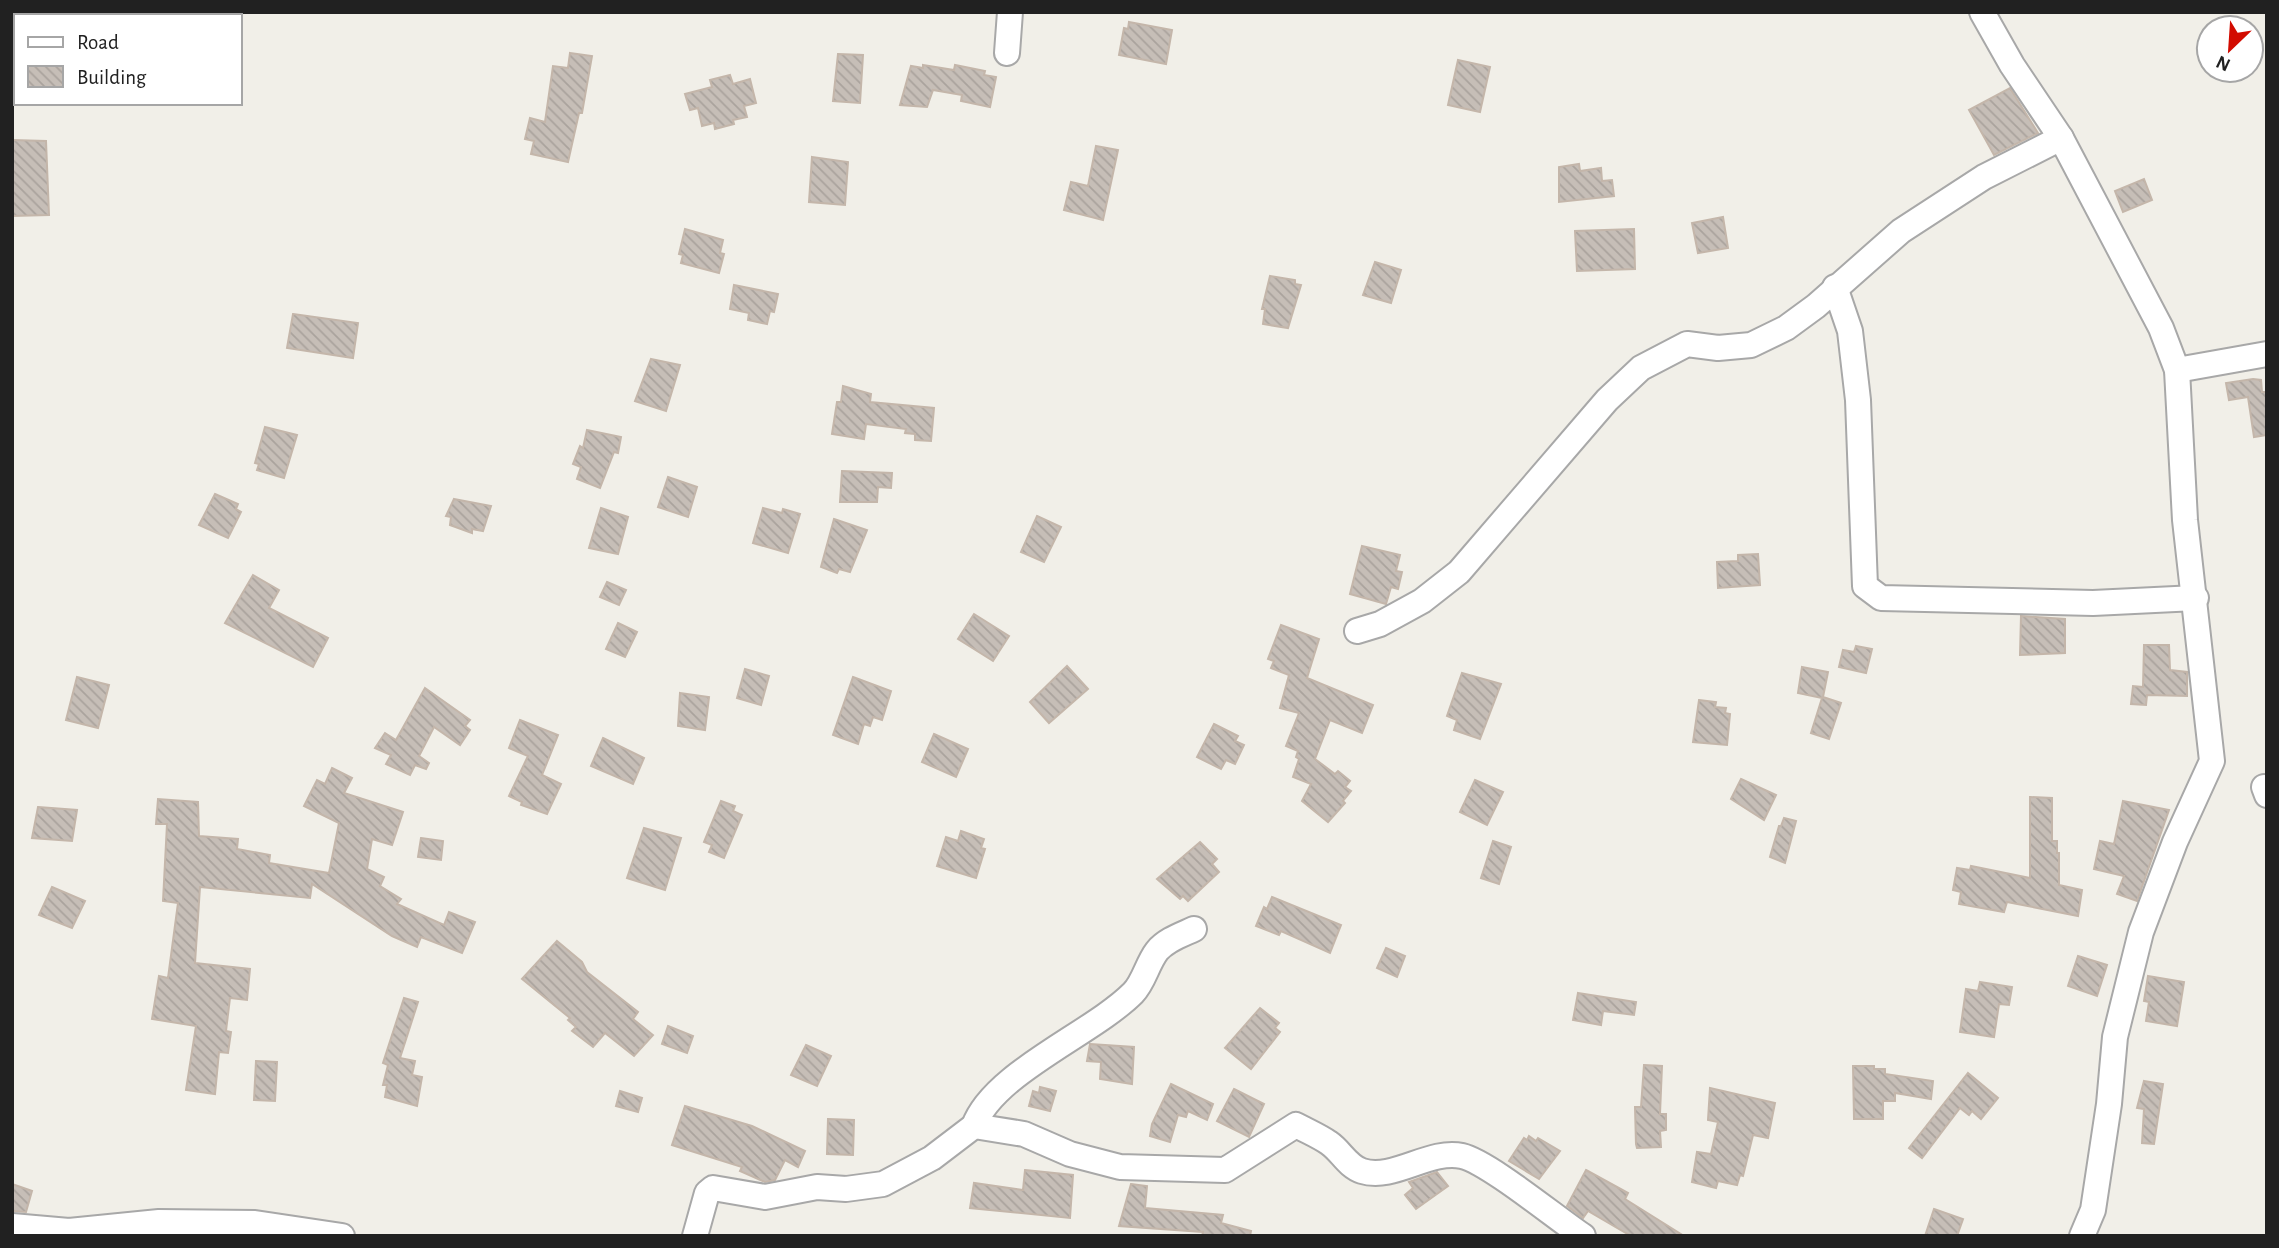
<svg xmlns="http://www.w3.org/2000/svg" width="2279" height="1248" viewBox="0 0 2279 1248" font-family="'Alegreya Sans',sans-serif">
<defs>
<pattern id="building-back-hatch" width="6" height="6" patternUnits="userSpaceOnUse" patternTransform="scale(1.75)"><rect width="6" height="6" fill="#c6beb7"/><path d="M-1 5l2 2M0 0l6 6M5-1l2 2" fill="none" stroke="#aaa39d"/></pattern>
</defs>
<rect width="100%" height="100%" fill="#f1efe8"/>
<g fill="url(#building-back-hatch)" stroke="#c4b6aa" stroke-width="2">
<polygon points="1129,22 1172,30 1166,64 1119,55 1124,28 1128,29"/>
<polygon points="570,53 592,56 582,113 579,113 568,162 531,154 534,141 525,139 530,118 545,122 553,66 568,68"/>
<polygon points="838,54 863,55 860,103 833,101"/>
<polygon points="1458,60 1490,67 1480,112 1448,105"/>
<polygon points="923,65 954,70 955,65 985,71 984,75 996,77 990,107 961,101 962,95 933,90 927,107 900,105 911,66 923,68"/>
<polygon points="730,75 733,84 750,79 756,103 744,106 747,117 733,120 734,124 715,129 714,123 702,126 698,108 690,110 685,94 712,87 710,80"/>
<polygon points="2010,88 2038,133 1994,155 1969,110"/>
<polygon points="12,140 46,141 49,215 12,216"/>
<polygon points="1096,146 1118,150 1103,220 1064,210 1071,182 1088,186"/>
<polygon points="812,157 848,162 845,205 809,202"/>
<polygon points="1579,164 1580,171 1601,168 1602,181 1612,180 1614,196 1559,202 1559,167"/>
<polygon points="2144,179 2152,200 2123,212 2115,191"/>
<polygon points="1723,217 1728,248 1698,253 1692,223"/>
<polygon points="685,229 723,240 720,253 724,254 719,273 681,263 683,255 679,254"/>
<polygon points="1634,229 1635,269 1577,271 1575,231"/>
<polygon points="1375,262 1401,270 1391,303 1363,295"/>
<polygon points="1270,276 1295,280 1295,284 1301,285 1288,328 1263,324 1265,309 1262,309"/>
<polygon points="734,285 778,294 774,312 770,311 767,324 748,320 749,313 730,309"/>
<polygon points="293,314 358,323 353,358 287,348"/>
<polygon points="651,359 680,365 666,411 635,401"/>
<polygon points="2253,379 2261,380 2262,392 2267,392 2267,435 2254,437 2248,397 2229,400 2226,383"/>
<polygon points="843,386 871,394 870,402 934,408 931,441 915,440 915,434 905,433 906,429 866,424 864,439 832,434 837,402 841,402"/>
<polygon points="265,427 297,435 284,478 257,470 259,464 255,463"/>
<polygon points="587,430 621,437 618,453 614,452 600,488 577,479 581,467 573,464 580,446 583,448"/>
<polygon points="842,471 892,473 891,488 878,487 877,502 840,502"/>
<polygon points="668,477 697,487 688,517 658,507"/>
<polygon points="215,494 238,504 236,509 241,512 228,538 199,525"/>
<polygon points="454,499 491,506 483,531 472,529 472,533 450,525 451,517 446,516"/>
<polygon points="601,508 628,517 618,554 589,548"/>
<polygon points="763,508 782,513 783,509 800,514 788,553 753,543"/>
<polygon points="1037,516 1061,527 1044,562 1021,552"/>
<polygon points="834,519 867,530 850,572 839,569 837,573 821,567"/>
<polygon points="1362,546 1400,555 1396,571 1402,572 1398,589 1391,587 1386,604 1350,594"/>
<polygon points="1758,554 1760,585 1718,588 1717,562 1738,561 1738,555"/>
<polygon points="253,575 279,590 269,608 328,638 313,667 225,623"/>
<polygon points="607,582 626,590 619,605 600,597"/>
<polygon points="974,614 1009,636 993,661 958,639"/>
<polygon points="2021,616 2065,619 2065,653 2020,655"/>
<polygon points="618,623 637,632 625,657 606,649"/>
<polygon points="1281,625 1319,639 1307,678 1373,705 1362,733 1330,720 1315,759 1335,774 1338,771 1350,781 1345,787 1351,791 1343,801 1345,803 1328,822 1302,801 1311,784 1293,777 1299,759 1296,757 1298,751 1286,746 1299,713 1280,708 1289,675 1271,668 1274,661 1268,659"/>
<polygon points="2144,645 2169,645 2170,670 2187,672 2187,696 2147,695 2146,705 2131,704 2133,686 2143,687"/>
<polygon points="1856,646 1872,649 1866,673 1839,667 1843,650 1854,652"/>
<polygon points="1067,666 1088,689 1049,723 1030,702"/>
<polygon points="1802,667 1828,672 1823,697 1841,703 1829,739 1811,733 1822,698 1798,693"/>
<polygon points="745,669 769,676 761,705 737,698"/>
<polygon points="1462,673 1501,684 1480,739 1454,730 1457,720 1447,716"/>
<polygon points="77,677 109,685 98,728 66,720"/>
<polygon points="853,677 891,691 882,720 873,717 870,726 864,724 858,744 833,735"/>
<polygon points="425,688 470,720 465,726 470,730 460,745 434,727 419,756 429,763 426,769 415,765 410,775 386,764 391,755 375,748 385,733 396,740"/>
<polygon points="680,693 709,697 705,730 678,726"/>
<polygon points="1699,700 1716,702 1715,707 1726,708 1725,713 1730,714 1727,745 1693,742"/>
<polygon points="520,720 558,735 542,775 561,784 547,814 521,805 522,802 509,796 528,756 509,748"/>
<polygon points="1214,724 1238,736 1235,741 1244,745 1235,764 1226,760 1221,769 1197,757"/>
<polygon points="934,734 968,749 956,777 922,762"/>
<polygon points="603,738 644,758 633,784 591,766"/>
<polygon points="332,768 352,778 344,793 403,812 392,845 372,839 367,869 384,877 380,886 401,899 397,904 444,925 449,912 475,922 462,953 421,937 417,947 392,936 312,884 310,898 200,887 195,963 250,969 247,1000 230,998 226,1031 231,1032 228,1053 219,1052 215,1094 186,1090 196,1026 152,1019 159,976 168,978 178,903 163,901 167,824 156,824 158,799 198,802 199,836 238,839 237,849 270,855 269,863 329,873 339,823 304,806 317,780 325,784"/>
<polygon points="1741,779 1776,795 1764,820 1731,799"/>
<polygon points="1475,780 1503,792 1487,825 1460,812"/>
<polygon points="2030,797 2052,798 2052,841 2057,841 2057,853 2059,853 2059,885 2082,890 2078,916 2007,902 2004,912 1959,904 1961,892 1953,890 1957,868 1970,870 1971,866 2030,878"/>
<polygon points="721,801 735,806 733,811 742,815 724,858 709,852 712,845 704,842"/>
<polygon points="2123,801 2169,810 2137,901 2117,894 2124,876 2094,869 2100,841 2114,844"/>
<polygon points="38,807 77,810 72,841 32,838"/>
<polygon points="1784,818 1796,821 1785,863 1770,857 1779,826 1781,826"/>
<polygon points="644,828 681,838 665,890 627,878"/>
<polygon points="961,831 984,839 981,848 985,849 976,878 937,866 946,837 958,841"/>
<polygon points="421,838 443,841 441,860 418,857"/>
<polygon points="1493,841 1511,847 1499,884 1481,878"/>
<polygon points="1200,842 1217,859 1212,864 1219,872 1188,901 1183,896 1180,899 1157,879"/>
<polygon points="52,887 85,901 72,928 39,915"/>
<polygon points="1272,897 1341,925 1330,953 1281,931 1279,935 1256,926 1264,907 1267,909"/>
<polygon points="557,941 582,962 587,972 638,1012 633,1019 653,1035 634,1056 605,1033 593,1047 572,1031 576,1027 568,1020 570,1018 522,979"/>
<polygon points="1386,948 1405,956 1397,977 1377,968"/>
<polygon points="2078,956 2107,965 2097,996 2068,986"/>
<polygon points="2148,976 2184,982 2177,1026 2146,1021 2149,1002 2144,1001"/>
<polygon points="1980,982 2012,987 2009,1005 1999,1004 1994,1037 1960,1032 1966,989 1978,991"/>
<polygon points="1578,993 1636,1002 1634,1015 1603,1011 1601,1025 1573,1020"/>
<polygon points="404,998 418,1002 400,1058 415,1061 412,1075 422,1077 417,1106 385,1097 387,1085 383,1085 388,1065 383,1063"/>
<polygon points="1260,1008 1279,1023 1275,1028 1280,1032 1251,1069 1225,1048"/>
<polygon points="668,1026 693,1036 687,1053 662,1044"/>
<polygon points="1090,1044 1134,1047 1132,1084 1100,1079 1101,1062 1087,1061"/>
<polygon points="806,1045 831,1056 817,1086 791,1075"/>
<polygon points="256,1061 277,1062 275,1101 254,1100"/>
<polygon points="1644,1065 1662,1066 1660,1114 1666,1114 1666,1130 1660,1131 1661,1147 1637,1148 1636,1144 1635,1107 1641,1107"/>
<polygon points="1853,1066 1874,1066 1874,1069 1885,1069 1885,1074 1933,1081 1931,1099 1895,1093 1895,1101 1883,1101 1883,1119 1854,1119"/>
<polygon points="1968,1073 1998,1098 1981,1119 1972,1111 1969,1115 1960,1108 1922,1158 1909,1148"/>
<polygon points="2144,1081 2163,1084 2154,1144 2142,1143 2144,1109 2137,1108"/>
<polygon points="1171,1084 1213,1104 1207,1120 1188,1111 1186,1117 1178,1115 1170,1142 1150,1136 1152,1124"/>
<polygon points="1040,1087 1056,1091 1050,1111 1029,1106 1033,1091 1039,1093"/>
<polygon points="1710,1088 1775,1103 1768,1138 1753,1135 1743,1176 1740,1175 1737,1185 1718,1181 1716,1188 1692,1182 1697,1152 1711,1154 1718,1122 1708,1120"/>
<polygon points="1234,1089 1264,1104 1249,1137 1217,1121"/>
<polygon points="620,1091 642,1098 638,1112 616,1106"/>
<polygon points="685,1106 752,1126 805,1151 798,1167 785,1160 775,1180 765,1182 740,1171 742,1167 672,1145"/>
<polygon points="828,1119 854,1120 853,1155 827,1154"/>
<polygon points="1529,1136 1536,1141 1538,1138 1560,1151 1539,1179 1509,1161 1524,1138 1527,1140"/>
<polygon points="1025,1170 1073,1175 1070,1218 970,1208 974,1183 1023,1190"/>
<polygon points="1586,1170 1628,1193 1625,1199 1684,1236 1631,1236 1588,1211 1583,1218 1567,1206"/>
<polygon points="1437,1172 1448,1186 1416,1209 1405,1195 1413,1188 1409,1182"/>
<polygon points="12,1184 32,1191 26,1212 12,1211"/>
<polygon points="1131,1184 1147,1186 1145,1208 1223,1215 1221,1223 1251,1231 1250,1236 1202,1236 1203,1232 1119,1226"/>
<polygon points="1934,1209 1963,1219 1957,1236 1925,1236"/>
</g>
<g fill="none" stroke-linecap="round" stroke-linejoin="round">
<defs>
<g id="minor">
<polyline points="1982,12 2012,65 2061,138 2161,328 2177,370 2185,520 2212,761 2175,842 2141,932 2115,1037 2109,1104 2093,1210 2082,1236"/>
<polyline points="1007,53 1010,12"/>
<polyline points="1835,287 1850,331 1858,400 1865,586 1881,598 2093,603 2196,598"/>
<polyline points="2177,370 2267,354"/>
<polyline points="1357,631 1380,624 1422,601 1459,572 1607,400 1641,368 1687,344 1718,348 1751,345 1786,328 1816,306 1901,231 1984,177 2061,138"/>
<polyline points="2264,787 2267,795"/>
<path d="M974 1126C993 1073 1092 1034 1133 993 1144 982 1147 964 1157 951 1166 940 1181 935 1194 929"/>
<polyline points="12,1226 69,1231 159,1222 255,1223 342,1236"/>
<path d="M695 1236 707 1193 713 1188 765 1197 817 1187 846 1189 883 1184 932 1158 974 1126 1024 1134 1070 1154 1120 1167 1225 1170 1296 1125C1307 1131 1319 1136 1329 1143 1341 1151 1347 1166 1362 1171 1394 1181 1429 1149 1462 1156 1488 1162 1556 1218 1583 1236"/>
</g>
</defs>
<use href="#minor" stroke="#a8a8a8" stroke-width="28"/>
<use href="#minor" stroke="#fff" stroke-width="24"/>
</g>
<rect width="2279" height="1248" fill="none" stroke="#212121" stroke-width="28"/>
<rect x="14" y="14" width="228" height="91" fill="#ffffff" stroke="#a6a6a6" stroke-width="2"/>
<rect x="28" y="37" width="35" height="10" fill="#ffffff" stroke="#a6a6a6" stroke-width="2"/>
<text x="77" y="49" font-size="21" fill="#212121">Road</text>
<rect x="28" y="66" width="35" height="21" fill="url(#building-back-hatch)" stroke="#a6a6a6" stroke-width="2"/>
<text x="77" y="84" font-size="21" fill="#212121">Building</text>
<g transform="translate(2230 49) rotate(205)"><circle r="33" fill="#ffffff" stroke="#a6a6a6" stroke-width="2"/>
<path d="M0-5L12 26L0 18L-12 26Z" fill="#d20b00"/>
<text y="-10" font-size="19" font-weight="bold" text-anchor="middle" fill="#212121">N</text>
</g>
</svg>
